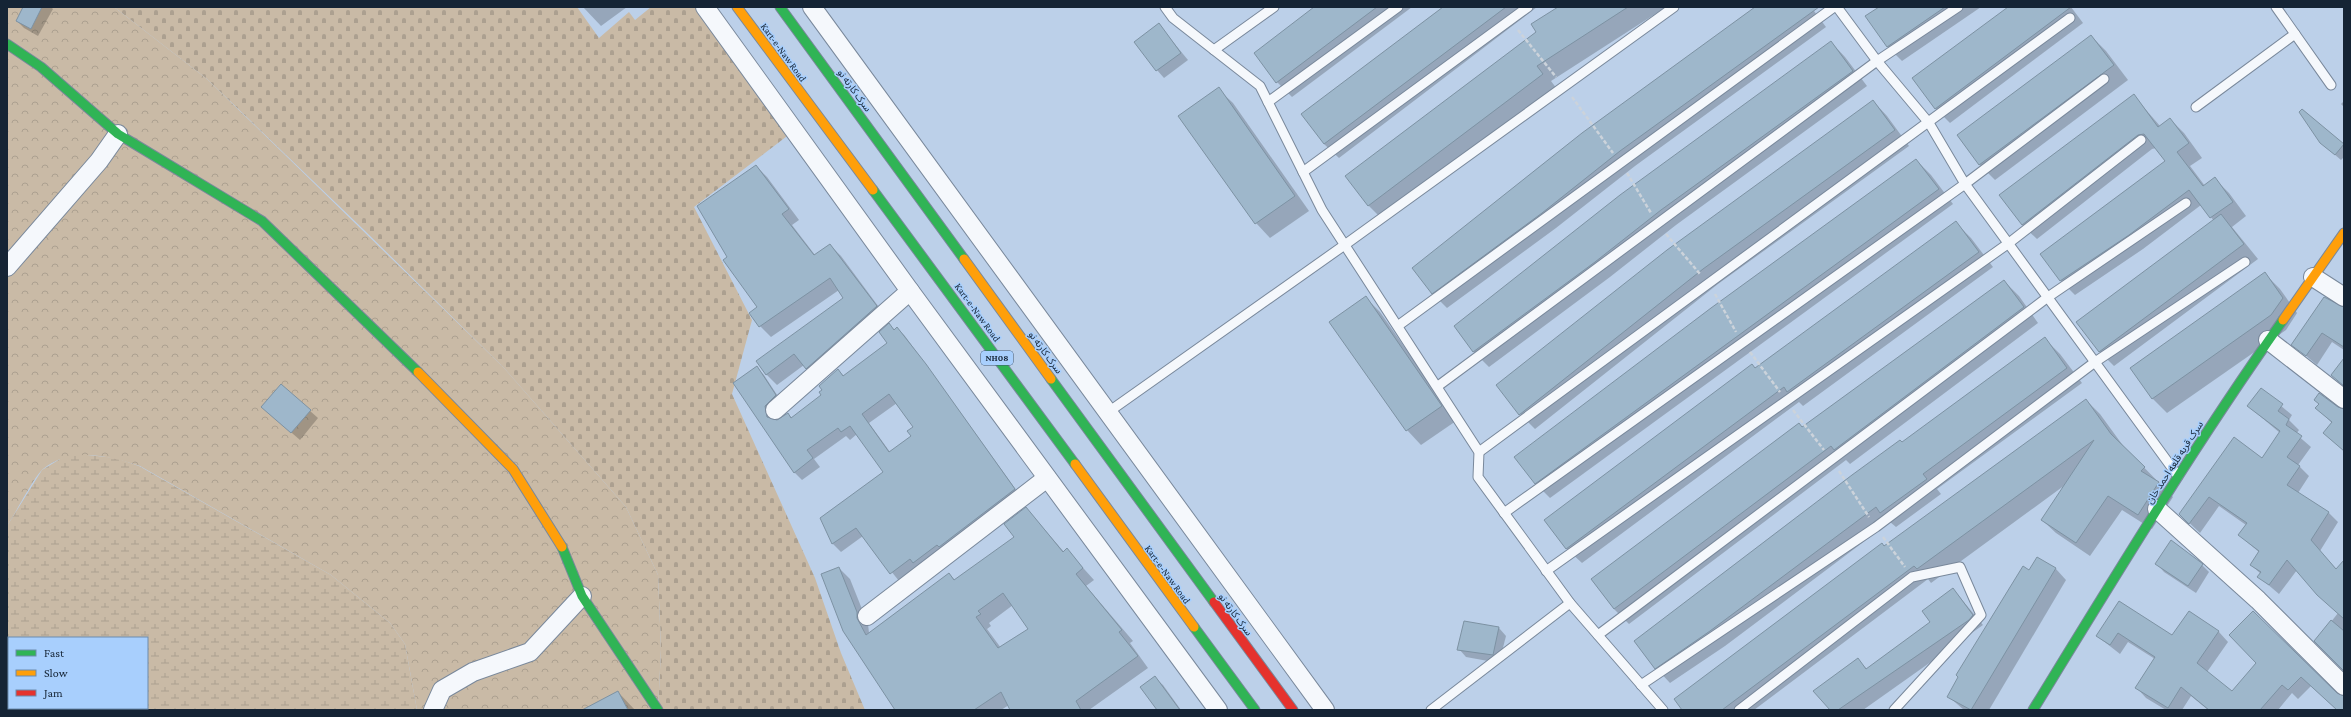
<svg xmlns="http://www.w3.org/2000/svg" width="2351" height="717" viewBox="0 0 2351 717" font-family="'Crimson Pro','Noto Sans Arabic',serif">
<defs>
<pattern id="wetland-marsh" width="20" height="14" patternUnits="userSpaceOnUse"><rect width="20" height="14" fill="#c9baa6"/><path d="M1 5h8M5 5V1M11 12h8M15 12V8" fill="none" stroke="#aca090"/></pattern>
<pattern id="cemetery-stones" width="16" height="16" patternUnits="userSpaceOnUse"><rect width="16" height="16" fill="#c9baa6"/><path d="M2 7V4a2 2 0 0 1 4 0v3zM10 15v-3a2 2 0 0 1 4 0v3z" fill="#aca090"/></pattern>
<pattern id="park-crowns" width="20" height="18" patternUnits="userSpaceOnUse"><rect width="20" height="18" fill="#c9baa6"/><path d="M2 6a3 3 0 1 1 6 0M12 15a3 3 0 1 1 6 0" fill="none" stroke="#aca090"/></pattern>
</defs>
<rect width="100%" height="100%" fill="#bcd0e9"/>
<path fill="url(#wetland-marsh)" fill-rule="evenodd" d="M78 454 116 458 139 466 331 575 390 623 405 644 417 710H7V526L42 470 65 456ZM9 638H147V708H9Z"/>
<polygon fill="url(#cemetery-stones)" points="114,7 577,7 599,38 629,12 635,20 651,7 705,7 795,130 694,207 752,320 732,394 815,578 841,653 865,710 658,710 661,649 658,575 626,507 504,368 362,228 207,79"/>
<path fill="url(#park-crowns)" d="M7 7H114L207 79 504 368 626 507 658 575 661 649 658 710H417L405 644 390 623 331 575 140 466C109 456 71 446 43 469 34 477 15 514 7 526Z"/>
<g fill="#0003" fill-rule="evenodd">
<polygon points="24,7 51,7 53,9 38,36 24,28 17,21"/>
<polygon points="583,7 627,7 601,26"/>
<polygon points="1316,7 1412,7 1292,97 1277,82"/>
<polygon points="1445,7 1537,7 1339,158 1324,144"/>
<polygon points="1560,7 1666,7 1551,81 1557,89 1383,220 1368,205"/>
<polygon points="1757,7 1811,7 1826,27 1635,166 1556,228 1447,308 1432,293"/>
<polygon points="1880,7 1981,7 1902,61 1888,47 1867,16"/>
<polygon points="2009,7 2071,7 2083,23 1950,123 1935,108"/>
<polygon points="1159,25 1188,60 1164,78 1157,70"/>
<polygon points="2091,36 2106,51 2128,80 1995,180 1980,165 1958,136"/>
<polygon points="1831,42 1845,57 1867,86 1676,225 1610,277 1489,367 1474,352 1455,326"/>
<polygon points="1218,89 1233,103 1309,211 1270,238 1256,223"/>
<polygon points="2134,96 2160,126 2170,119 2184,133 2202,158 2190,166 2205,186 2215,179 2229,193 2246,216 2232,227 2258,259 2114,366 2100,352 2078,322 2214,221 2201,205 2143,249 2075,295 2061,281 2041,254 2166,161 2156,148 2152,149 2037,239 2022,225"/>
<polygon points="1873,101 1887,116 1909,146 1718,284 1535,429 1520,414 1498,385"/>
<polygon points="2344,101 2344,107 2341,104"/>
<polygon points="2302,111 2344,146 2344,157 2341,160 2327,148"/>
<polygon points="1916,160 1931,175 1953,204 1550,498 1535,483"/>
<polygon points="756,166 767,177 799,220 792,225 815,255 830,245 841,256 887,318 817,379 804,365 777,385 766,374 845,298 839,290 771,337 760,326 759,307 729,257"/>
<polygon points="1956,223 1971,238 1993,267 1803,406 1799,402 1582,563 1567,549 1545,520"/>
<polygon points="2265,274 2280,289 2297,313 2286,330 2167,413 2152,398"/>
<polygon points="2004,281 2019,296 2038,323 1850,464 1846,460 1629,624 1614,609 1592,580"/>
<polygon points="1365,297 1380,312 1456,421 1421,445 1407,430"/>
<polygon points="2344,308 2344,350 2332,342 2317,365 2292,344"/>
<path d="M889 325 895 330 897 328 905 336 1022 498 899 581 863 536 841 552 833 544 821 518 884 472 857 434 850 440 846 436 814 459 820 467 802 480 794 472 734 383 756 367 764 375 783 404 773 415 774 421H778L788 414 792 418 823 395V390L838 370 844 376 889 343ZM897 403 914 427 912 436 890 452 869 423Z"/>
<polygon points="2045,339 2060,354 2082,383 1937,489 1941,494 1896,527 1890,522 1725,646 1670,683 1656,668 1902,444"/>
<polygon points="281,385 318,418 300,440 270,414"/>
<polygon points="2261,389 2292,415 2289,420 2299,430 2296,434 2311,447 2298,465 2309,476 2298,493 2328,512 2338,522 2320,551 2337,570 2344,564 2344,671 2316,641 2338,613 2297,570 2279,594 2259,577 2261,574 2251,565 2260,553 2239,535 2246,525 2219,506 2200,533 2180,514 2263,459 2280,433 2248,406"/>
<polygon points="2086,400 2100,414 2124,447 2173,497 2152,529 2122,510 2090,556 2056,533 2042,520 2065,485 1931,583 1928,579 1754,710 1683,710 1885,547"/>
<polygon points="2317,408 2344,410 2344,451 2324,433 2332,423"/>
<path d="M1026 508 1064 552 1067 550 1094 580 1086 586 1133 641 1130 643 1148 668 1089 710H1012L1009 705 1001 710H896L844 631 839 568 850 579 868 624 869 633 949 574 955 580 1015 537ZM1013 605 1030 629 1001 648 987 629 991 626 989 623Z"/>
<polygon points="2038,558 2056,569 2066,580 1989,710 1964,710 1949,697"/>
<polygon points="2157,564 2202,565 2209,572 2196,593 2164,572"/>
<polygon points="1953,589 1983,625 1863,710 1831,710 1858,660 1867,669 1931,622"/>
<polygon points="2119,602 2172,637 2189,612 2219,632 2228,642 2207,672 2232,693 2258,663 2253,612 2344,710 2337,710 2311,686 2298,699 2292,693 2278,710 2208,710 2191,696 2182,710 2166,710 2146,698 2137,688 2155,659 2128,642 2120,654 2097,636"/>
<polygon points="1465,622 1499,628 1506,636 1499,663 1466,657 1459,649"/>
<polygon points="1155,678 1163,685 1181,710 1158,710"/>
<polygon points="618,692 635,710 594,710"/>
</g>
<g fill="#9eb7cb" stroke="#7d92a3" fill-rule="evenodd">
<polygon points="23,7 42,7 31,29 16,21"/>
<polygon points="1314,7 1377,7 1276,83 1254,53"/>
<polygon points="1443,7 1506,7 1324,144 1301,114"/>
<polygon points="1558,7 1628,7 1537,66 1543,74 1368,206 1345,176 1536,32 1531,24"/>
<polygon points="1755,7 1819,7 1620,151 1542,213 1432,294 1412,268 1582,133"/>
<polygon points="1879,7 1945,7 1887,47 1865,16"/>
<polygon points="2008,7 2071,7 1935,109 1912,78"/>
<polygon points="1159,23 1181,53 1156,71 1134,42"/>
<polygon points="2091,35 2114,65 1979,165 1957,135"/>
<polygon points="1831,41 1853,71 1661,210 1595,262 1473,352 1454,326 1620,195"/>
<polygon points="1219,87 1295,196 1255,224 1178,116"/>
<polygon points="2134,94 2158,127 2170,118 2189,143 2177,152 2203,186 2215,177 2233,202 2210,218 2189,190 2129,235 2060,281 2040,254 2165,161 2144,134 2138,135 2022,225 1999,195"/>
<polygon points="1873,100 1895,130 1703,269 1519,415 1496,385 1667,250"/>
<polygon points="2302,109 2344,144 2335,155 2320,143 2299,112"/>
<polygon points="1916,159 1939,189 1535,484 1514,457 1711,308"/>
<polygon points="756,165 789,209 782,214 814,255 830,244 877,306 806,369 794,354 766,375 756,361 843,298 830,278 759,327 749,313 757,307 723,260 727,257 697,206"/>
<polygon points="2221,214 2244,244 2099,352 2076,322"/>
<polygon points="1956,221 1979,252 1787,392 1784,387 1566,549 1544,520 1752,364 1755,368"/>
<polygon points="2265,272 2283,298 2271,315 2152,399 2130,368"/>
<polygon points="2004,280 2024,307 1834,450 1831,446 1614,609 1591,579 1799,423 1802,427"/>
<polygon points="1366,296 1442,406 1406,431 1329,322"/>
<polygon points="2324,297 2344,307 2344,347 2322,333 2306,356 2291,345"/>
<path d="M889 323 894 330 897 327 926 364 1015 489 939 547 937 545 913 563 910 559 890 574 856 528 832 544 820 518 883 472 850 426 841 432 838 428 807 450 813 458 794 473 733 383 757 366 776 395 765 406 767 417 777 420 788 413 791 418 821 395 819 392 822 390 819 386 838 369 843 376 887 343 879 332ZM889 394 913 427 907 431 911 436 889 452 862 414Z"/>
<polygon points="2045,337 2067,368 1923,474 1927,479 1880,513 1876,507 1710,631 1655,669 1634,641 1852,475 1900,440 1902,442"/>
<polygon points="2344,358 2344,386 2331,375"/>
<polygon points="281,384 311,410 291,433 261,407"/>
<polygon points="2261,388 2283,404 2278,411 2289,419 2286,425 2302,436 2287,457 2300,466 2287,485 2329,512 2311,540 2336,569 2344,560 2344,619 2317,595 2287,560 2269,585 2257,577 2261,572 2250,565 2259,551 2238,535 2247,523 2209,497 2189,524 2179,514 2234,437 2262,458 2280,431 2247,406"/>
<polygon points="2319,393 2338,407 2344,409 2344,451 2323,433 2332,422 2315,408 2319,404 2314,400"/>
<polygon points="2086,399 2111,434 2145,467 2141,471 2159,482 2138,515 2108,496 2076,543 2041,520 2094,440 1917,569 1914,566 1722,710 1682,710 1674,699 1882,543 1884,546"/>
<path d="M1026 507 1063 552 1067 548 1083 568 1076 574 1122 630 1119 632 1138 656 1076 701 1081 710H1010L1001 692 974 710H895L843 631 821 574 839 567 857 612V618L866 635 949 573 954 580 1014 537 1004 524ZM1003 593 1028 629 998 648 976 617 981 614 978 611Z"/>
<polygon points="2171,540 2203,564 2188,586 2155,564"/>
<polygon points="2037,557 2056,568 1971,710 1947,697 1958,677 1956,675 2023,566 2029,570"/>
<polygon points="1953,588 1973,615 1969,620 1838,710 1830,710 1813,691 1858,658 1866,669 1930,622 1922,611"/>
<polygon points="2119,601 2172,635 2189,611 2219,631 2197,663 2232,691 2256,663 2229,635 2253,611 2337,693 2344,696 2344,710 2337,710 2301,677 2288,690 2282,685 2260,710 2209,710 2181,687 2168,708 2135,688 2155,657 2118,633 2110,645 2096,636"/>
<polygon points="2331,620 2344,631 2344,671 2314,641"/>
<polygon points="1464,621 1499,627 1493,655 1457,650"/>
<polygon points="1155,676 1180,710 1157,710 1140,687"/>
<polygon points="618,691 628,710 582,710"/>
</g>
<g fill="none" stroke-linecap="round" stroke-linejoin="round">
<defs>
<g id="lane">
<polyline points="1165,7 1173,18 1260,86 1322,210 1479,452 1478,477 1570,603 1663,710"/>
<polyline points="1837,7 1877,61 1929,123 1965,184 2178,476"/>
<polyline points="2276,7 2331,85"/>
<polyline points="1214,50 1274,7"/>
<polyline points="1268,102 1398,7"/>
<polyline points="2196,107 2295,34"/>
<polyline points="1303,172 1528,7"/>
<polyline points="1399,325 1834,7"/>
<polyline points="1438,386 1877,61 1958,7"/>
<polyline points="1107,413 1346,244 1674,7"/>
<polyline points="1479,452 2070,18"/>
<polyline points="1504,513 1965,184 2104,79"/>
<polyline points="1546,571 2009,243 2141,140"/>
<polyline points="1598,635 2048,297 2186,203"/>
<polyline points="1641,685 1876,527 2095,362 2245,262"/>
<polyline points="1431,710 1570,603"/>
<polyline points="1739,710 1912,577 1960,567 1981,615 1894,710"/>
</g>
<g id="street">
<polyline points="705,7 910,291 1218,710"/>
<polyline points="812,7 1325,710"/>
<polyline points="7,267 99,161 118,134"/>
<polyline points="2313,277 2344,297"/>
<polyline points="2268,340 2344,399"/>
<polyline points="775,410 910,291"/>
<polyline points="2157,509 2258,600 2344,686"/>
<polyline points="867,616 1047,478"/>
<polyline points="433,710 442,690 473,672 530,652 582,596"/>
</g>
<g id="fast">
<polyline points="780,7 964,259"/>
<polyline points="7,44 41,67 118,134 262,221 418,372"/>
<polyline points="873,190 1075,464"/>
<polyline points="1051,379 1214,602"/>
<polyline points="562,547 582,596 658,710"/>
<polyline points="1194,627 1255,710"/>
<path d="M2033 710C2114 578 2194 446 2283 320"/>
</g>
<g id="slow">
<polyline points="737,7 873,190"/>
<polyline points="964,259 1051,379"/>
<polyline points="2283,320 2344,233"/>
<polyline points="418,372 513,469 562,547"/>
<polyline points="1075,464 1194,627"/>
</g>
<polyline id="jam" points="1214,602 1293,710"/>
</defs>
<use href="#lane" stroke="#79889b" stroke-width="11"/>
<use href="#street" stroke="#79889b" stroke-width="20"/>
<use href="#fast" stroke="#79889b" stroke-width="11"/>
<use href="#slow" stroke="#79889b" stroke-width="11"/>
<use href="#jam" stroke="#79889b" stroke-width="11"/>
<g stroke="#ccd3db" stroke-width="2.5" stroke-dasharray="4 2" stroke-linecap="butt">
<polyline points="1518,30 1556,77"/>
<polyline points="1572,97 1613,153"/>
<polyline points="1627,173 1651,213"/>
<polyline points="1666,234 1700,274"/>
<polyline points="1715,294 1736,332"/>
<polyline points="1750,352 1780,392"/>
<polyline points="1793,410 1824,450"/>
<polyline points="1839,471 1869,517"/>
<polyline points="1883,537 1905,567"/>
</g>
<use href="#lane" stroke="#f5f8fc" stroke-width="9"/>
<use href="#street" stroke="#f5f8fc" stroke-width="18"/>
<use href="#fast" stroke="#30b455" stroke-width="9"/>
<use href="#slow" stroke="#ff9f0a" stroke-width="9"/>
<use href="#jam" stroke="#e5322d" stroke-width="9"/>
</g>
<g text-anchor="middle" stroke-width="3" stroke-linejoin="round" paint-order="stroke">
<rect fill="#a8cffd" stroke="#415771" stroke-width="1" x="981" y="351" width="32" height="14" rx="3"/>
<g font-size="9" font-weight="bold" fill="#152435">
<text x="997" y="361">NH08</text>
</g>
<g font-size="10" fill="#152435" stroke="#a8cffd">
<text transform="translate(784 52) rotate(54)" y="4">Kart-e-Naw Road</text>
<text transform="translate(855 90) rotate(54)" y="4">سرک کارته نو</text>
<text transform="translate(978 312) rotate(54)" y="4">Kart-e-Naw Road</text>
<text transform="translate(1046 352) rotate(54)" y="4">سرک کارته نو</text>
<text transform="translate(2174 462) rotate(-57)" y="4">سرک قریه قلعه احمد خان</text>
<text transform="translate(1168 574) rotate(54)" y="4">Kart-e-Naw Road</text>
<text transform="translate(1236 614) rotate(54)" y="4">سرک کارته نو</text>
</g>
</g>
<rect width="2351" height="717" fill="none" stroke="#152435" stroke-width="16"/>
<rect x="8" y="637" width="140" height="72" fill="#a8cffd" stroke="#6d8bad"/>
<rect x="16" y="650" width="20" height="6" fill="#30b455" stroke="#6d8bad"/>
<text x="44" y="657" font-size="12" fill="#152435">Fast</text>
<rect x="16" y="670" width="20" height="6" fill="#ff9f0a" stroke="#6d8bad"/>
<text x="44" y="677" font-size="12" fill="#152435">Slow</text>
<rect x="16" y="690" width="20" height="6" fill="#e5322d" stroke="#6d8bad"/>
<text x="44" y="697" font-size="12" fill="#152435">Jam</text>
</svg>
